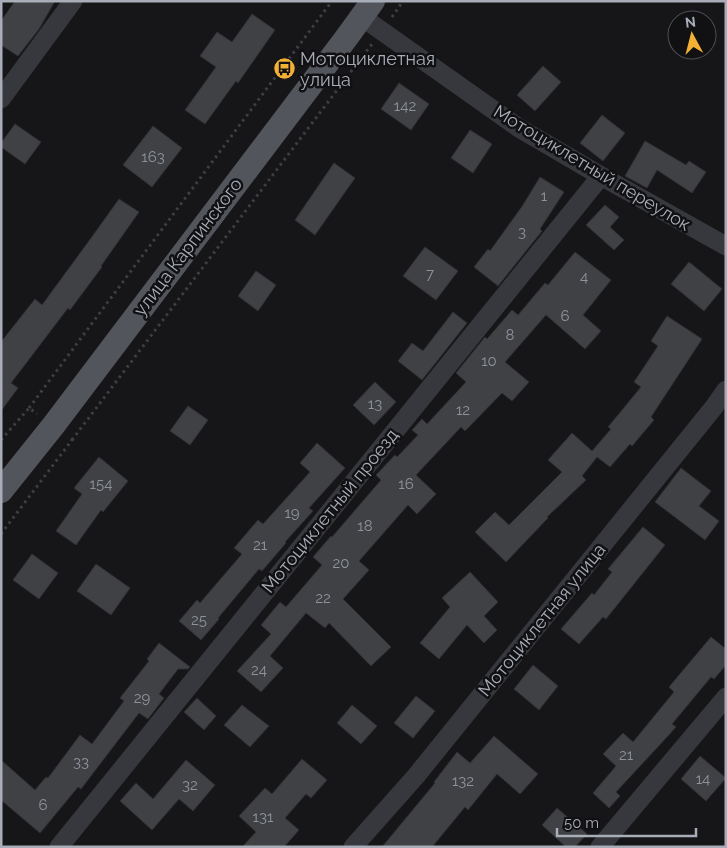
<svg xmlns="http://www.w3.org/2000/svg" width="727" height="848" viewBox="0 0 727 848" font-family="Raleway,sans-serif">
<rect width="100%" height="100%" fill="#161618"/>
<g fill="#404145" stroke="#303034">
<polygon points="15,1 55,1 39,29 18,56 1,45 1,21"/>
<polygon points="252,14 275,30 238,83 236,81 205,124 185,110 216,67 200,56 217,32 232,42"/>
<polygon points="543,66 561,82 535,111 517,95"/>
<polygon points="399,83 429,104 411,130 381,109"/>
<polygon points="602,115 625,133 603,161 580,143"/>
<polygon points="15,124 41,142 25,164 1,147 1,143"/>
<polygon points="153,126 182,148 152,187 123,165"/>
<polygon points="470,130 492,144 473,173 451,158"/>
<polygon points="645,141 686,165 689,161 706,172 692,193 657,170 647,188 625,176"/>
<polygon points="334,163 355,178 315,235 295,220"/>
<polygon points="540,177 564,192 540,229 542,231 498,286 474,267 488,249 490,251 523,205"/>
<polygon points="119,199 139,212 101,266 102,267 70,310 68,308 11,383 18,388 1,411 1,342 35,299 42,305 94,234"/>
<polygon points="605,205 619,217 610,227 624,240 614,250 586,225"/>
<polygon points="425,247 458,271 436,300 403,276"/>
<polygon points="575,252 611,280 583,315 601,331 585,349 546,315 505,362 529,382 512,401 502,393 465,431 461,427 416,475 436,494 417,514 408,505 359,561 369,570 343,599 391,647 371,666 329,623 325,628 306,613 270,656 283,668 261,692 237,671 271,634 261,625 280,602 286,607 322,565 313,557 331,536 332,537 381,480 376,475 395,455 397,457 418,435 412,430 422,419 427,424 466,382 456,373 485,337 487,339 512,310 518,315 545,283 548,285"/>
<polygon points="689,262 722,289 704,311 671,284"/>
<polygon points="256,271 276,285 258,311 238,296"/>
<polygon points="453,312 467,323 422,380 398,361 412,343 423,351"/>
<polygon points="667,316 702,339 651,417 654,420 632,446 630,444 610,467 597,457 582,476 586,480 547,517 548,518 506,562 475,532 495,512 509,525 562,472 548,460 572,433 592,451 611,429 608,427 641,387 634,382 658,346 651,341"/>
<polygon points="375,382 396,402 374,425 353,405"/>
<polygon points="188,406 208,420 190,445 170,431"/>
<polygon points="317,443 345,468 309,508 313,511 285,542 286,543 262,571 259,569 218,618 219,619 201,640 179,621 197,600 200,603 242,554 234,548 258,520 263,524 310,472 300,463"/>
<polygon points="99,457 128,481 103,512 101,510 76,545 56,531 82,494 74,488"/>
<polygon points="681,468 711,491 699,506 719,521 705,540 655,502"/>
<polygon points="643,527 665,545 606,619 603,617 579,644 561,629 592,593 594,595 612,572 608,569"/>
<polygon points="32,554 58,573 39,599 13,580"/>
<polygon points="96,564 130,588 111,615 77,591"/>
<polygon points="470,572 498,602 484,616 497,630 484,643 467,625 439,659 420,643 450,607 442,598"/>
<polygon points="711,637 726,649 726,665 714,679 711,677 672,724 676,727 667,737 616,792 620,796 609,808 593,793 616,766 603,754 623,733 633,742 674,692 669,687"/>
<polygon points="159,643 190,667 188,669 178,669 159,694 164,698 148,719 139,713 81,789 78,787 40,833 1,800 1,760 35,790 46,777 48,778 80,735 92,744 124,701 120,698 149,661 147,659"/>
<polygon points="533,665 558,686 539,710 514,689"/>
<polygon points="416,696 435,711 413,738 394,723"/>
<polygon points="197,698 216,716 204,730 184,712"/>
<polygon points="242,705 269,726 250,747 224,725"/>
<polygon points="352,705 377,726 361,744 337,723"/>
<polygon points="494,736 538,774 520,794 497,774 468,810 465,807 432,847 382,847 435,783 434,782 457,752 470,763"/>
<polygon points="700,756 726,778 706,801 681,779"/>
<polygon points="302,759 327,780 311,798 306,794 285,818 299,830 284,847 242,847 256,832 239,816 265,788 272,794"/>
<polygon points="186,760 215,785 193,811 179,799 152,830 120,801 136,783 153,799"/>
<polygon points="557,808 587,834 575,847 566,847 542,825"/>
</g>
<g fill="none" stroke-linecap="round" stroke-linejoin="round">
<g stroke="#3d3f44" stroke-width="3" stroke-dasharray="2.5 4" stroke-linecap="butt">
<polyline points="392,17 403,1"/>
<polyline points="29,408 332,1"/>
<polyline points="1,440 29,408 37,414"/>
<polyline points="72,440 372,44"/>
<polyline points="1,534 72,440 70,439"/>
</g>
<g stroke="#37383d" stroke-width="19">
<polyline points="362,17 519,128 601,176 726,246"/>
<polyline points="1,99 73,1"/>
<polyline points="59,847 601,176"/>
<polyline points="353,847 416,776 714,407 726,390"/>
<polyline points="600,847 726,697"/>
</g>
<polyline stroke="#53555c" stroke-width="24" points="1,491 53,426 347,37 373,1"/>
</g>
<defs>
<symbol id="bus-disc" viewBox="-11 -11 22 22"><circle r="9.5" fill="#f2b134" stroke="#111113"/><path d="M-5-6H5V4H4V6H2V4H-2V6H-4V4H-5ZM-3.5-4V0h7V-4ZM-3.5 1.2v1.5H-2V1.2ZM2 1.2v1.5H3.5V1.2Z" fill="#111"/></symbol>
</defs>
<g fill-rule="evenodd">
<use href="#bus-disc" x="272" y="56" width="25" height="25"/>
</g>
<g text-anchor="middle" stroke-width="5" stroke-linejoin="round" paint-order="stroke">
<g font-size="15" fill="#8e929b">
<text x="405" y="111">142</text>
<text x="153" y="162">163</text>
<text x="544" y="201">1</text>
<text x="522" y="237">3</text>
<text x="430" y="279">7</text>
<text x="584" y="282">4</text>
<text x="565" y="321">6</text>
<text x="510" y="340">8</text>
<text x="489" y="366">10</text>
<text x="375" y="409">13</text>
<text x="463" y="415">12</text>
<text x="101" y="489">154</text>
<text x="406" y="489">16</text>
<text x="292" y="518">19</text>
<text x="365" y="531">18</text>
<text x="260" y="550">21</text>
<text x="341" y="568">20</text>
<text x="323" y="603">22</text>
<text x="199" y="625">25</text>
<text x="259" y="675">24</text>
<text x="142" y="703">29</text>
<text x="626" y="760">21</text>
<text x="81" y="767">33</text>
<text x="703" y="784">14</text>
<text x="463" y="786">132</text>
<text x="190" y="790">32</text>
<text x="43" y="810">6</text>
<text x="263" y="822">131</text>
</g>
<g font-size="18" fill="#a8adb8" stroke="#111113" text-anchor="start">
<text x="300" y="65">Мотоциклетная<tspan x="300" dy="21">улица</tspan></text>
</g>
<g font-size="18" fill="#a8adb8" stroke="#111113">
<text transform="translate(592 168) rotate(31)" y="6">Мотоциклетный переулок</text>
<text transform="translate(188 247) rotate(-53)" y="6">улица Карпинского</text>
<text transform="translate(330 511) rotate(-51)" y="6">Мотоциклетный проезд</text>
<text transform="translate(542 620) rotate(-51)" y="6">Мотоциклетная улица</text>
</g>
</g>
<rect width="727" height="848" fill="none" stroke="#a8adb8" stroke-width="5"/>
<g transform="translate(692 35) rotate(353)"><circle r="24" fill="#111113" stroke="#4d4f55"/>
<path d="M0-4L9 19L0 12L-9 19Z" fill="#f2b134"/>
<text y="-8" font-size="14" font-weight="bold" text-anchor="middle" fill="#a8adb8">N</text>
</g>
<path d="M557 828v8h139v-8" fill="none" stroke="#a8adb8" stroke-width="2.5"/>
<text x="564" y="828" font-size="15" fill="#a8adb8" stroke="#111113" stroke-width="4" paint-order="stroke">50 m</text>
</svg>
